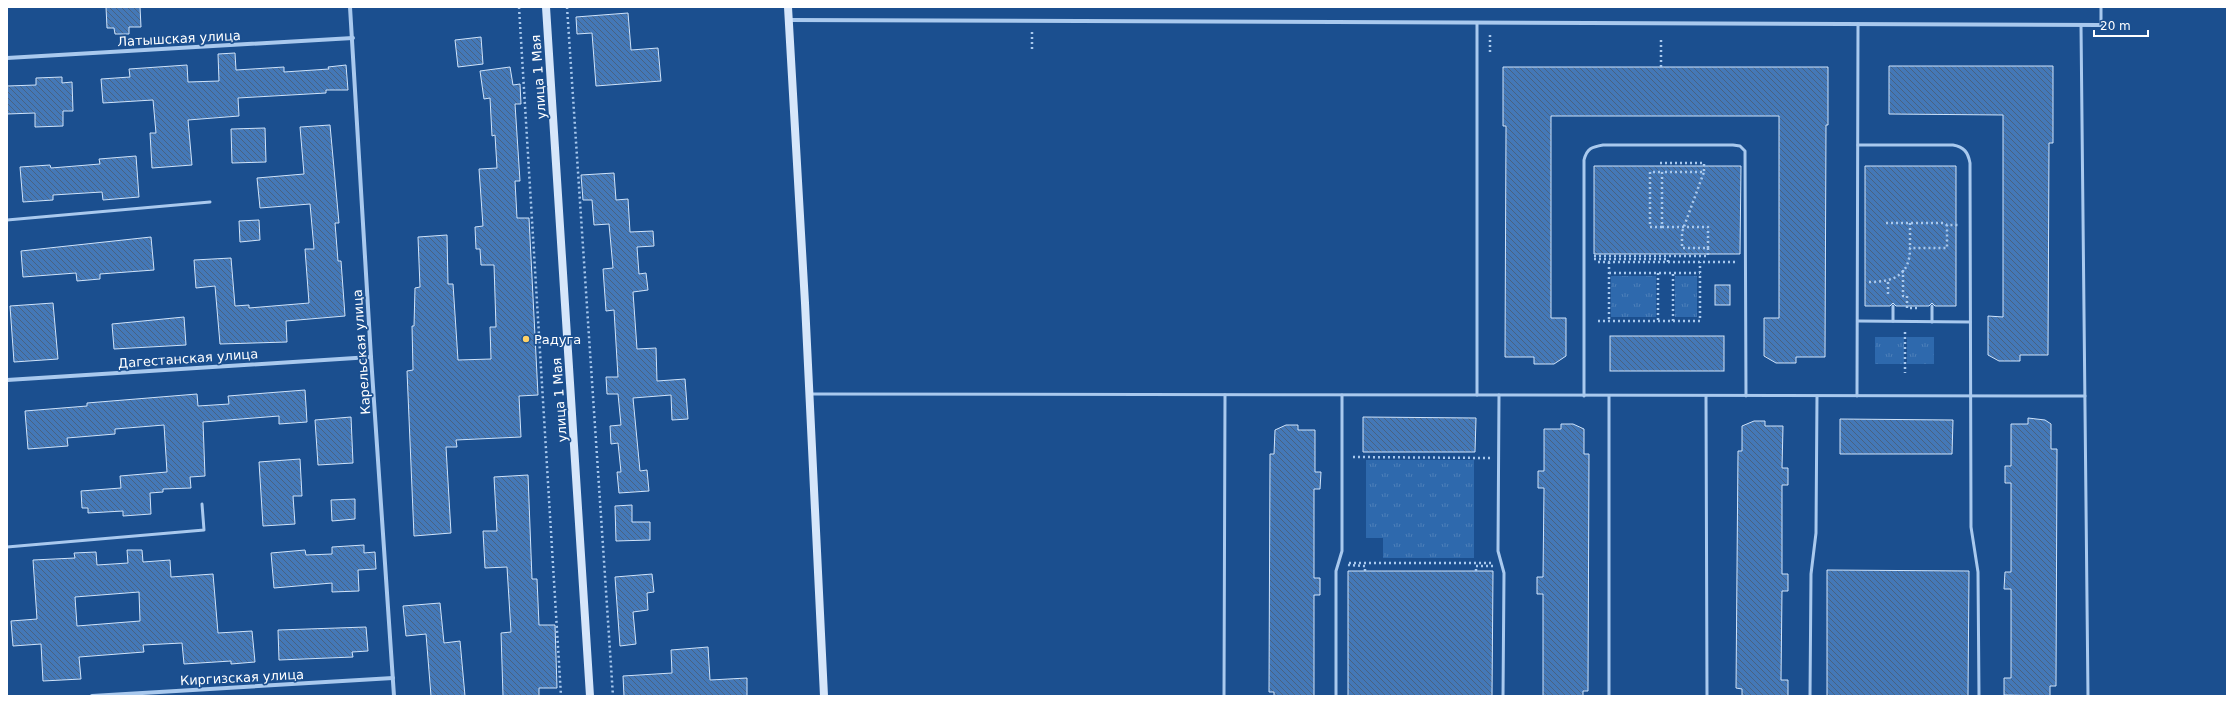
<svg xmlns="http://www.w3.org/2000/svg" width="2234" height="703" viewBox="0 0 2234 703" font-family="'DejaVu Sans',sans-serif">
<defs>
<pattern id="park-tufts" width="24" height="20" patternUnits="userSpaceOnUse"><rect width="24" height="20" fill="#2e69ad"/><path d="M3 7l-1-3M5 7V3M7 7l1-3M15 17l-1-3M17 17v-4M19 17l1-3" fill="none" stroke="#4d80b9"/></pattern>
<pattern id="building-back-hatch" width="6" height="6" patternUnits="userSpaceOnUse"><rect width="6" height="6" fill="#4478b7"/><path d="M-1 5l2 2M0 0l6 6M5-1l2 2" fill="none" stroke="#486282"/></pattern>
</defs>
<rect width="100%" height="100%" fill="#1b4f8f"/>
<g fill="url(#park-tufts)">
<rect x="1611" y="276" width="45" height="41"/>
<rect x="1675" y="276" width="22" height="41"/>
<rect x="1875" y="337" width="29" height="27"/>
<rect x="1907" y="337" width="27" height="27"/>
<polygon points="1366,460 1474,460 1474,558 1383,558 1383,538 1366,538"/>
</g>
<g fill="url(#building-back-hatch)" stroke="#cfe3fa" fill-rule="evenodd">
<polygon points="106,7 140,7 141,27 129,27 129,34 115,34 114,28 107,28"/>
<polygon points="628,13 631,50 658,48 661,81 596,86 592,33 577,34 576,17"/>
<polygon points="481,37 483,64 458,67 455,40"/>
<polygon points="235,53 236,70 284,67 284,72 329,69 328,67 346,65 348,90 326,90 326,93 238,98 239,116 188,120 192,165 152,168 150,133 156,133 153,100 103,103 101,79 130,77 129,69 187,65 188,82 219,81 218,54"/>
<polygon points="1889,66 2053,66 2053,143 2049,143 2048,355 2020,355 2020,361 1999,361 1988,355 1988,316 2003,317 2003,115 1889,114"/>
<polygon points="510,67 513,85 520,84 521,104 515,104 520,181 515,181 517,218 529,218 538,395 519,396 521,437 456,440 457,447 446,447 451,533 414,536 407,371 413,370 412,326 414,326 415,288 420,287 418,237 447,235 448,284 453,284 458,360 491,359 490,327 496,327 494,265 481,265 480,249 476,249 475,227 483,226 479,169 497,168 495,135 492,136 490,98 484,99 480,71"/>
<polygon points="1503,67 1828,67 1828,125 1826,125 1825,357 1796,357 1796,363 1776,363 1764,356 1764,318 1779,318 1779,116 1551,116 1551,318 1566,318 1566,356 1554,364 1534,364 1534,357 1505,357 1506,126 1503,126"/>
<polygon points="62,77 62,83 72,82 73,111 63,111 63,126 35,127 35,113 7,114 7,86 36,85 36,78"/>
<polygon points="330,125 339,223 335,223 338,261 341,261 345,316 286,321 287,342 220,344 215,286 196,288 194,260 231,258 235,306 249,305 249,308 309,303 305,249 314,249 310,204 260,208 257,178 304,174 300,127"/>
<polygon points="265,128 266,162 232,163 231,129"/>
<polygon points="136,156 139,197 103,200 102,192 53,195 53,200 23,202 20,167 50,165 51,168 100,164 99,159"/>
<polygon points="1594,166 1741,166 1740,254 1594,254"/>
<polygon points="1865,166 1956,166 1956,306 1935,306 1932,303 1929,306 1896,306 1893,303 1890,306 1865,306"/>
<polygon points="614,173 616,200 628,199 630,232 653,231 654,246 637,247 639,274 646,273 648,290 633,292 637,349 656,348 657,381 685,379 688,419 672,420 671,395 633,398 640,471 647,470 649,491 619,493 617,472 621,472 618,443 611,444 610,426 621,425 618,394 607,394 606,377 618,377 614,310 606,311 603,269 613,268 609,224 594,225 592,200 583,200 581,175"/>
<polygon points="259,220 260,240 240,242 239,221"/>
<polygon points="151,237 154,270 100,274 100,279 77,281 76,273 23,277 21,251"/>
<rect x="1715" y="285" width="15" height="20"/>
<polygon points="53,303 58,359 14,362 10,306"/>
<polygon points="184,317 186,345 114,349 112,324"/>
<rect x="1610" y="336" width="114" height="35"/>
<polygon points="305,390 307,422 279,424 279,416 203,422 205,476 190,477 191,488 163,489 163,492 150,493 151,514 123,516 123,511 88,513 88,508 82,508 81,491 121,488 120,476 167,472 164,425 115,429 115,434 67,438 68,446 28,449 25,411 87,406 87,403 197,394 198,406 229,404 228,396"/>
<polygon points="351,417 353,463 318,465 315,420"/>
<polygon points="1363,417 1476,418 1475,452 1363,452"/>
<polygon points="2028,418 2045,420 2051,424 2051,449 2057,449 2056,686 2050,686 2050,696 2004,695 2004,678 2011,678 2011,589 2004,589 2005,572 2011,572 2011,483 2005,483 2005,466 2011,466 2011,424 2028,424"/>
<polygon points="1840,419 1953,420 1952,454 1840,454"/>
<polygon points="1754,421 1765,421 1765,426 1783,426 1782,468 1788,468 1788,485 1782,485 1782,574 1788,574 1788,591 1782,591 1781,680 1788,680 1788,696 1742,696 1742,689 1736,688 1738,451 1742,451 1742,426"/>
<polygon points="1561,424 1573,424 1584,429 1584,454 1589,454 1588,691 1583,691 1583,696 1543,696 1543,594 1537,594 1537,577 1543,577 1544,488 1538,488 1538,471 1544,471 1544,429 1561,429"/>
<polygon points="1286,425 1298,425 1298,430 1315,430 1315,472 1321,472 1320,489 1314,489 1314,578 1320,578 1320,595 1314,595 1314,696 1274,696 1274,692 1269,692 1270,454 1274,454 1275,430"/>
<polygon points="300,459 302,496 293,496 295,524 263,526 259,462"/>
<polygon points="528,475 532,579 537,579 539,625 555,625 557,688 539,688 539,696 503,696 501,633 511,632 507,567 485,568 483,531 497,531 494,477"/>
<polygon points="355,499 355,519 332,521 331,500"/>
<polygon points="632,505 632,522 650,522 650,540 616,541 615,506"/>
<polygon points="364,545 364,553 375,552 376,569 358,570 359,591 332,592 332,583 274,588 271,553 305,550 306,555 332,554 332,547"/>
<path d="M127 550H142L143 562 170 560 171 577 213 574 218 633 252 631 255 662 231 664V661L184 664 182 643 143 645 144 652 79 657 81 679 43 681 41 644 13 646 11 621 37 619 33 560 75 558 74 553 96 552 97 565 128 563ZM139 592 140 621 77 626 75 597Z"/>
<polygon points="1827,570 1969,571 1968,696 1827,696"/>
<polygon points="1348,571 1493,571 1492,696 1348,696"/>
<polygon points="652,574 654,592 647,593 648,610 633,612 636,644 620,646 615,577"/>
<polygon points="440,603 444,643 460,641 465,696 431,696 426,634 406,636 403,606"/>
<polygon points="366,627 368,651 352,652 353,657 279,660 278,630"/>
<polygon points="708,647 710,680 747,678 747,696 624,696 623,676 672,673 671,650"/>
</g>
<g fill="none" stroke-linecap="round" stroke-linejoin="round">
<g stroke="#a9c9ee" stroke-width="2.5" stroke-dasharray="2 3" stroke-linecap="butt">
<polyline points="519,7 561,696"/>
<polyline points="567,7 613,696"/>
<polyline points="1490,35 1490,55"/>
<polyline points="1661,40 1661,67"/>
<polyline points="1032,49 1032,31"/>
<polyline points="1660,163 1704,163 1704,172 1662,172 1662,227 1708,227 1708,248"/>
<polyline points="1886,223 1943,223 1947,225"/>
<polyline points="1910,223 1910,248"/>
<polyline points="1662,227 1650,227 1650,172 1662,172"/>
<polyline points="1598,262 1735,262"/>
<polyline points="1609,262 1609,321"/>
<polyline points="1668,262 1668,259 1594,259 1594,256 1708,256 1708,248 1682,248 1682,232 1704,172"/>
<polyline points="1903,270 1903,296 1907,296 1907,308 1917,308 1916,310"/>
<polyline points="1609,273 1700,273"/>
<polyline points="1658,273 1658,321"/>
<path d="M1869 282C1894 282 1910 275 1910 248H1947V225H1960"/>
<polyline points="1888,282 1888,297"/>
<polyline points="1598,321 1700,321 1700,262"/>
<polyline points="1673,321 1673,273"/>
<polyline points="1905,332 1905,373"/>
<polyline points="1353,457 1490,458"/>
<polyline points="1349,563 1492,563"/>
<polyline points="1348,565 1365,566 1365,571"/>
<polyline points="1476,571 1476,566 1493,566"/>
</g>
<g stroke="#a9c9ee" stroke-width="3">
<polyline points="2101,7 2101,25"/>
<polyline points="2081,25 2088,696"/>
<path d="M1858 145H1953C1964 147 1968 152 1970 163L1971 527 1978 572 1979 696"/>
<polyline points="7,220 210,202"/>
<polyline points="1932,306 1932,322"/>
<polyline points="1858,321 1970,322"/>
<polyline points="1893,321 1893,306"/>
<polyline points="810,394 2085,396"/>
<polyline points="1477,395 1477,23"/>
<polyline points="1499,395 1498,551 1504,573 1503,696"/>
<path d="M1584 396V160C1587 148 1592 147 1603 145H1733L1740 146 1745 151 1746 396"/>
<polyline points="1706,396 1707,696"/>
<polyline points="1857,396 1858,24"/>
<polyline points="7,547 204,530 202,504"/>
<polyline points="1224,696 1225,395"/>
<polyline points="1336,696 1336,571 1342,551 1342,395"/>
<polyline points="1609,696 1609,396"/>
<polyline points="1810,696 1811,574 1816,533 1817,396"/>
</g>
<g stroke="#a9c9ee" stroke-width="4">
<polyline points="350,7 371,357 394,696"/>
<polyline points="789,20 2101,25"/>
<polyline points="7,58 353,38"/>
<polyline points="7,380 371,357"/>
<polyline points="92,696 393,678"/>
</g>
<g stroke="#d6e6fa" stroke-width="8">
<polyline points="546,7 590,696"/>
<polyline points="788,7 805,303 824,696"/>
</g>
</g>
<circle fill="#ffd166" stroke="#1b4f8f" stroke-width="1.5" cx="526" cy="339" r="4"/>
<g text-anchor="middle" stroke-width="3.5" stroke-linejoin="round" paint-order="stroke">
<g font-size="13" fill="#fff" stroke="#1b4f8f">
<text transform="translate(179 38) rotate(-3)" y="5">Латышская улица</text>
<text transform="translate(538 77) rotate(-94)" y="5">улица 1 Мая</text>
<text transform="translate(361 352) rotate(-94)" y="5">Карельская улица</text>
<text transform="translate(188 358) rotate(-4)" y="5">Дагестанская улица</text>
<text transform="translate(559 400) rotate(-94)" y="5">улица 1 Мая</text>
<text transform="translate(242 677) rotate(-3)" y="5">Киргизская улица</text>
</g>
<g font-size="13" fill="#fff" stroke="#1b4f8f" text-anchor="start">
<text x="534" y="344">Радуга</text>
</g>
</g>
<rect width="2234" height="703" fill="none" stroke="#ffffff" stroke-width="16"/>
<path d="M2094 30v6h54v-6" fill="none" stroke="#ffffff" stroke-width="2"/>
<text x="2100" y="30" font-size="12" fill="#ffffff" stroke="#1b4f8f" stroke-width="3" paint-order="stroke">20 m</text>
</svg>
